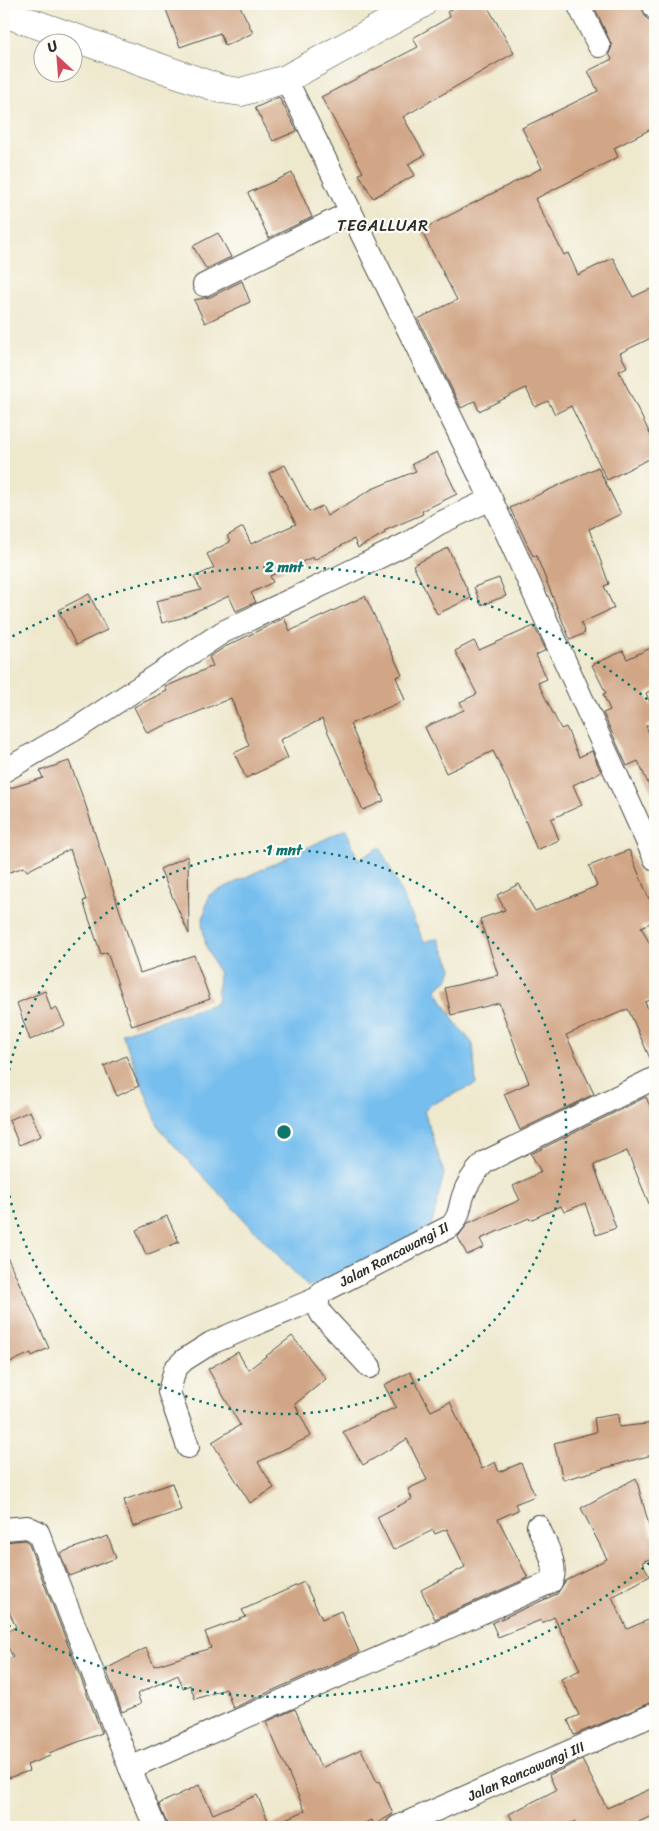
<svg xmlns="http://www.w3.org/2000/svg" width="659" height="1831" viewBox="0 0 659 1831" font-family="Sriracha,sans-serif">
<rect width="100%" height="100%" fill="#fdfcf7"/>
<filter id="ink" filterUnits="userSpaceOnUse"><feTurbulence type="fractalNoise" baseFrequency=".02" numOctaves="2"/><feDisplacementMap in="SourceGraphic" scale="10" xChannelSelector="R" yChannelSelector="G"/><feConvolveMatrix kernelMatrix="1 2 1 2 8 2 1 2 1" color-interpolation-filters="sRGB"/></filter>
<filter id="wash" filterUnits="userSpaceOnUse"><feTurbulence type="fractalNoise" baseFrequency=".0096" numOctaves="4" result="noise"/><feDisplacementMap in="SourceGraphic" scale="20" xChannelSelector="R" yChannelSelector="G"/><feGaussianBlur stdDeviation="1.12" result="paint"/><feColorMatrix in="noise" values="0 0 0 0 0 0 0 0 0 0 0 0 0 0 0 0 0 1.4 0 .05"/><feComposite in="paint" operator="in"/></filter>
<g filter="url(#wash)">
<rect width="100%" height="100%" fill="#eee8cd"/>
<polygon fill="#91ac5f" stroke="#5e6c45" points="100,1819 108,1827 68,1827"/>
<polygon fill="#76beee" stroke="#50748c" points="346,829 358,860 380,847 424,942 438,938 452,968 449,978 436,989 454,1021 473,1044 476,1084 432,1104 424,1111 444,1173 430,1232 322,1285 307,1286 170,1141 159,1127 122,1033 217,1003 219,974 206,946 202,924 209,895"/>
<g id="blocks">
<g fill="#d1a686">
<polygon points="164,4 239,4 253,33 225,46 220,33 180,47"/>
<polygon points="461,4 486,4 514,53 403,117 425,155 408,164 415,175 373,198 359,174 363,172 321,97 418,47 413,38 450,17 447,12"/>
<polygon points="593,4 640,4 647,19 655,21 655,127 614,148 618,157 535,199 564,255 568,253 578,275 613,258 633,297 650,289 655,300 655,336 620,353 627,367 619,371 655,444 655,456 607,480 571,406 555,414 548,401 535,407 526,388 479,411 475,401 461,408 418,319 457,300 421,230 542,168 522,128 598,91 588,71 612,59 609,54 612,46"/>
<polygon points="279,97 297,131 273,141 255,108"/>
<polygon points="292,173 312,217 269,238 248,193"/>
<polygon points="218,233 231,257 206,269 193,246"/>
<polygon points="242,281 250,302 205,323 194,300 210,297"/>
<polygon points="437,452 457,494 422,511 423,514 384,531 385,533 358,548 354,539 314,560 313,557 270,576 273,582 251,593 256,602 236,611 229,596 181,618 162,623 156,601 201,590 194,577 214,568 207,554 230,542 227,536 243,527 251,544 296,524 269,473 285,465 309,512 322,506 327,516 372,489 416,471 412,464"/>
<polygon points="598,467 621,514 589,529 609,584 604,586 614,608 581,623 585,633 570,640 536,555 533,556 510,508"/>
<polygon points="448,548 471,598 437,614 413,565"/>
<polygon points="499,578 506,596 481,605 474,587"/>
<polygon points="89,594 107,630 76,645 58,610"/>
<polygon points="365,596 402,675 396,677 405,700 350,724 384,801 363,810 322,719 280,740 288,758 246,778 234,753 249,746 231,698 147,733 134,707 167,691 165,687 213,666 209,657 225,647 284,618 290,631"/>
<polygon points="534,626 546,650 536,655 547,679 538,683 561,729 566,727 579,757 592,751 601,772 573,785 582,805 551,819 559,840 537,850 515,795 493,751 446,773 425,727 464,710 460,702 477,694 455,651 474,641 479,650"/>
<polygon points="655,646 655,688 646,693 655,715 655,722 646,726 655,746 655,799 638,761 627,766 603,713 610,710 603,694 606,693 592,665 623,651 627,659"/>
<polygon points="69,761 85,803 140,973 194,955 210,999 132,1026 107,952 101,954 83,901 86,900 70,849 27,871 24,867 4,874 4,790 43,778 40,771"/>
<polygon points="629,850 649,899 655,896 655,921 641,927 655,954 655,998 645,1002 655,1025 655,1065 653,1065 628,1009 566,1035 594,1094 520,1130 504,1094 529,1083 499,1003 451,1015 445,988 498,975 480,919 505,910 497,895 519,884 535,911 597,886 589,866"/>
<polygon points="188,856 189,934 160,869"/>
<polygon points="45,991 51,1010 56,1007 65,1025 30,1040 17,1003"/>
<polygon points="126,1056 139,1086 117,1096 104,1066"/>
<polygon points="646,1097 655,1118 655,1218 627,1151 594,1165 616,1228 596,1235 585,1203 564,1212 561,1206 530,1220 529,1218 480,1239 484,1247 467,1255 458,1237 468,1223 520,1200 513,1186 541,1172 531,1154"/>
<polygon points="30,1111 41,1136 19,1145 9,1120"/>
<polygon points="167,1216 179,1242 146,1255 136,1230"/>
<polygon points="4,1250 49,1348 32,1356 31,1353 4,1365"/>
<polygon points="292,1336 326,1379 295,1404 311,1436 258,1462 274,1488 250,1503 212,1442 240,1425 208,1369 238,1352 248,1370"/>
<polygon points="410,1372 431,1411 450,1402 482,1469 495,1462 499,1472 521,1463 535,1496 515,1504 518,1510 498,1519 528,1578 435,1619 421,1590 465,1567 447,1529 435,1534 433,1530 393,1550 377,1517 412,1499 408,1489 427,1480 407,1439 363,1465 343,1432 396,1407 384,1385"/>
<polygon points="618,1414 619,1427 655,1423 655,1454 563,1480 554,1443 596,1432 594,1418"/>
<polygon points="636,1478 652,1536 655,1535 655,1557 642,1562 650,1576 612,1597 627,1629 655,1617 655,1701 574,1735 568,1720 579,1715 561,1679 580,1670 564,1635 563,1636 554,1617 542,1623 541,1620 498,1637 492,1623 557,1594 566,1580 607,1559 581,1508"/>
<polygon points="172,1483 181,1510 133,1527 124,1500"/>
<polygon points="108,1536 116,1558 69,1576 60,1553"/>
<polygon points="25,1540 28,1542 102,1733 49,1753 50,1756 27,1765 29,1771 8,1778 4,1766 4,1661 13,1657 4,1639 4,1633 16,1627 4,1600 4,1542"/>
<polygon points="304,1582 322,1619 341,1611 359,1652 233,1708 226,1689 195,1699 190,1685 183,1688 178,1675 137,1694 141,1704 122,1712 106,1669 146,1648 154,1666 211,1648 205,1632 246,1617 242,1610"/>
<polygon points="295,1709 321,1768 361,1749 377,1782 379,1781 393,1814 374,1825 372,1820 354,1827 168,1827 159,1804 199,1785 213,1814 257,1795 270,1825 305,1811 266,1722"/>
<polygon points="582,1760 607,1808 655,1787 655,1815 626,1827 564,1827 576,1821 562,1827 516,1827 509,1814 556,1790 549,1775"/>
</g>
</g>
</g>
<g filter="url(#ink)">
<use href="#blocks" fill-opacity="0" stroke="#484743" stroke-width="1"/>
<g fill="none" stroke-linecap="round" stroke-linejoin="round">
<defs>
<g id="minor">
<polyline points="578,4 599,46"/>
<polyline points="653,4 655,8"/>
<polyline points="286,79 491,499 655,859"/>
<polyline points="204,285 351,212"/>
<polyline points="4,771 79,727 223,632 341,576 410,542 438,524 491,499"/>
<path d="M370 1367 322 1315C317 1307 316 1301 322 1292L451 1226C460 1216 459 1208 463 1196 467 1183 475 1172 485 1162L655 1078"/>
<polyline points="188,1447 169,1392 175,1369 184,1360 211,1343 318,1298"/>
<polyline points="4,1529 27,1527 38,1532 130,1768 155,1827"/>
<path d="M130 1768 551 1582C560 1567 544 1541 538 1526"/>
<polyline points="397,1827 655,1714"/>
</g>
<polyline id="major" points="4,13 221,89 241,92 286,79 422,4"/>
</defs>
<use href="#minor" stroke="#484743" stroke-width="24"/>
<use href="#major" stroke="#484743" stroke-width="29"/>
<use href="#minor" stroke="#fff" stroke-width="22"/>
<use href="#major" stroke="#fff" stroke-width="28"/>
</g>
</g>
<g fill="none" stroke="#0f766e" stroke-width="2.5" stroke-dasharray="2.5 5">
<path d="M4 1100A282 282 0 1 1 4 1164"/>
<path d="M655 1558A565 565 0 0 1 6 1624M6 640A565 565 0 0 1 655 706"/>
</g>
<g text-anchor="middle" stroke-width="4.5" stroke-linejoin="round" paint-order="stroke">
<g font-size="14" fill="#2b2b2b" stroke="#fdfcf7">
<text transform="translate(394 1254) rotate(-28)" y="5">Jalan Rancawangi II</text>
<text transform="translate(526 1771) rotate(-24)" y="5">Jalan Rancawangi III</text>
</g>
<g font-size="16" letter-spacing="1" fill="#2b2b2b" stroke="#fdfcf7">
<text x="383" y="231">TEGALLUAR</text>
</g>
</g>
<circle cx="284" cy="1132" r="8" fill="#0f766e" stroke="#fdfcf7" stroke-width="2.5"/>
<g font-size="15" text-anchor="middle" font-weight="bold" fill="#0f766e" stroke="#fdfcf7" stroke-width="4.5" stroke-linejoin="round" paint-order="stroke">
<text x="284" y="572">2 mnt</text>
<text x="284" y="855">1 mnt</text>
</g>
<rect width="659" height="1831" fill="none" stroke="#fdfcf7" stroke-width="20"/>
<g transform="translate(58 58) rotate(334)"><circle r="24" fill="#fdfcf7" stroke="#a9a8a5"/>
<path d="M0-4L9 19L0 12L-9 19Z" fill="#d1495b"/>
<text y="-8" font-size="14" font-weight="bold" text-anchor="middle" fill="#2b2b2b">U</text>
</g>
</svg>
